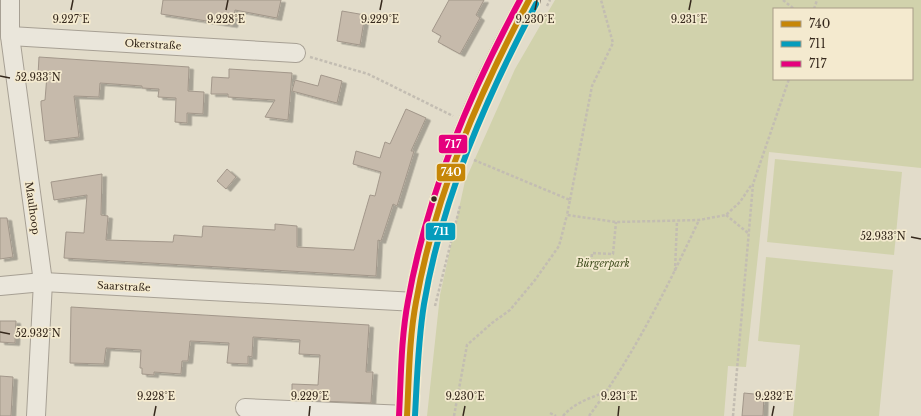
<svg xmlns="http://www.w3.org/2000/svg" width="921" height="416" viewBox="0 0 921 416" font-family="'Libre Baskerville',serif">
<defs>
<filter id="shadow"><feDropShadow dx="4.5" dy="2.5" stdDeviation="0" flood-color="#0004"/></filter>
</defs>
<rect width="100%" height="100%" fill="#e2dcca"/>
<g fill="#d1d2ac" fill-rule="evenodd">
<path d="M555 0H921V168L769 152 746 367 728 366 724 416H427L440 295 465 181 515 69ZM774 9H912V79H774Z"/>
<polygon points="775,159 902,172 894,255 767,242"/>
<polygon points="766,257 893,270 879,416 793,416 800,345 758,341"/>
</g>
<g fill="#c6baab" stroke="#a2978a" filter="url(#shadow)">
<polygon points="163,0 281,0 277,18 235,10 233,25 161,14"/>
<polygon points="449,0 484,0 476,15 480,18 460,54 438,42 441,36 432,31"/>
<polygon points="342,11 365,15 360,45 337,41"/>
<polygon points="39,57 189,67 188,91 204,92 203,114 187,113 187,123 175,122 176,98 158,97 159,89 142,88 142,86 100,83 99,97 74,96 79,137 45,141 41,105 41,101 45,100 47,75 38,75"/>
<polygon points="229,69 292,73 288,120 265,117 275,100 228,97 228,94 211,94 212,77 229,78"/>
<polygon points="321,75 342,81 337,103 292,91 295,80 318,86"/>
<polygon points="406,109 426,118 411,151 414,151 397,206 393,204 381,241 378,240 376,276 64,258 66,232 84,233 87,195 54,200 51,182 102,174 101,215 108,216 106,240 173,242 174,235 202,237 203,226 275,230 275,224 297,226 297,247 354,250 370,195 375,196 381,172 353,164 356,151 380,158 385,142 390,144"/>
<polygon points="227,169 236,177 226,189 217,181"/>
<polygon points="0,218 7,218 13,257 0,259"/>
<polygon points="71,307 369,325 366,372 373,372 371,403 292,400 292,384 318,385 320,355 299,354 300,340 253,337 252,357 248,356 248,364 227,363 229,343 190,341 188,361 182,361 181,374 154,372 154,375 142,374 142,368 140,368 141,350 106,348 104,364 70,363"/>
<polygon points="0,321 16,321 15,343 0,342"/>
<polygon points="0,376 13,377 11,416 0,416"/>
<polygon points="744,393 764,395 763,416 742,416"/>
</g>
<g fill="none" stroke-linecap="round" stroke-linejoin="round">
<defs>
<g id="minor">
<polyline points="10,0 10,36 43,282 36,416"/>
<polyline points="10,36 296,53"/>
<polyline points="0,286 43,282 416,302"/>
<polyline points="245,408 407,415"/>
</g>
<path id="major" d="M407 416C409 378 410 339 416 302 435 195 477 94 529 0"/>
</defs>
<use href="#minor" stroke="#a7a094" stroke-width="20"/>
<use href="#major" stroke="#8d867a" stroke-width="24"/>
<g stroke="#c3bdb2" stroke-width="2.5" stroke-dasharray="3 2" stroke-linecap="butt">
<polyline points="783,0 794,9"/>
<polyline points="547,6 550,0"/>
<polyline points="814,9 817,0"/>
<polyline points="310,57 368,74 453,116"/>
<polyline points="474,160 570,200 567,215 616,222 699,220 726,215 740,202 752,184"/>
<polyline points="570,200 592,86 613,43 601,0"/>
<polyline points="726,215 748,233"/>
<polyline points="591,267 592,253 613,254 616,222"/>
<polyline points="675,271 677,221"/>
<polyline points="435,306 460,206"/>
<polyline points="550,413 556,416"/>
<polyline points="454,416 467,345 492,323 510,310 535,280 559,246 567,215"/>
<path d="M563 416C574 403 590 398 606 392"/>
<path d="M589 416C634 355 667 288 699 220"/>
<polyline points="733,416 753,184 789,79"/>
</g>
<use href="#minor" stroke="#eae6db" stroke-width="18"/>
<use href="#major" stroke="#e2dccd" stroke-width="22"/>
<defs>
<path id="bus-1" d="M407 416C409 378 409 339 416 302 435 195 478 95 529 0"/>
<path id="bus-2" d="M415 416C417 379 418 341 424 304 442 198 486 98 536 4"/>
<path id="bus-3" d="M399 416C401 377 401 338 408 301 427 194 469 95 520 0"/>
</defs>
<use href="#bus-1" stroke="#f4eacf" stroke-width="9"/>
<use href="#bus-2" stroke="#f4eacf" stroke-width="9"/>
<use href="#bus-3" stroke="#f4eacf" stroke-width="9"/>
<use href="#bus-1" stroke="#c68607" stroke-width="6"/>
<use href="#bus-2" stroke="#059cbc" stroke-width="6"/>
<use href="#bus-3" stroke="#e5007d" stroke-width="6"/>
</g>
<path fill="none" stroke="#35281c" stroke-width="1.5" d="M71 10 73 0M226 10 228 0M380 10 382 0M535 10 537 0M689 10 691 0M0 76 10 78M911 237 921 239M0 332 10 334M154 416 156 406M309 416 310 406M463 416 465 406M618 416 619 406M772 416 774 406"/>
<circle fill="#35281c" stroke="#f4eacf" stroke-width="1.5" cx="434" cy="199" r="3.5"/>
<g text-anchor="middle" stroke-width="3.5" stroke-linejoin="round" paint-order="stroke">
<g font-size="10" fill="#35281c" stroke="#f4eacf">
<text transform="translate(153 44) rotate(3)" y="4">Okerstraße</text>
<text transform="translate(33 208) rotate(82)" y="4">Maulhoop</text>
<text transform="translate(124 286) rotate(3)" y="4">Saarstraße</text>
</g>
<g font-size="10" font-style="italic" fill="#455123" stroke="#f4eacf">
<text x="603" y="267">Bürgerpark</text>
</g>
</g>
<g font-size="10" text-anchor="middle" fill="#35281c" stroke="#f4eacf" stroke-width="3.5" stroke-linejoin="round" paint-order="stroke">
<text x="71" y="23">9.227°E</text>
<text x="226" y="23">9.228°E</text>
<text x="380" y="23">9.229°E</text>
<text x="535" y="23">9.230°E</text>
<text x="689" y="23">9.231°E</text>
<text x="38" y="81">52.933°N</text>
<text x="883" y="240">52.933°N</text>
<text x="38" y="337">52.932°N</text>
<text x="156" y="400">9.228°E</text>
<text x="310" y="400">9.229°E</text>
<text x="465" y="400">9.230°E</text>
<text x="619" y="400">9.231°E</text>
<text x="774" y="400">9.232°E</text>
</g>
<g stroke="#f4eacf" stroke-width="1.5">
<rect x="438" y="134" width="30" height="20" rx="4" fill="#e5007d"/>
<rect x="436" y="163" width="30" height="19" rx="4" fill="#c68607"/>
<rect x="425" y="222" width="31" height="19" rx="4" fill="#059cbc"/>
</g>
<g font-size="11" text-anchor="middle" font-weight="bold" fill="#fff">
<text x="453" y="148">717</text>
<text x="451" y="176">740</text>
<text x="441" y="235">711</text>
</g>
<rect x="773" y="8" width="140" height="72" fill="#f4eacf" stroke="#a89c87"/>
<rect x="781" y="21" width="20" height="6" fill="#c68607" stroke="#a89c87"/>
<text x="809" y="28" font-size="12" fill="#35281c">740</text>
<rect x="781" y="41" width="20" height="6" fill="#059cbc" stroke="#a89c87"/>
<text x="809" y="48" font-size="12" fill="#35281c">711</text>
<rect x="781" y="61" width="20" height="6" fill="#e5007d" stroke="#a89c87"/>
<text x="809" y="68" font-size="12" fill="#35281c">717</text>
</svg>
